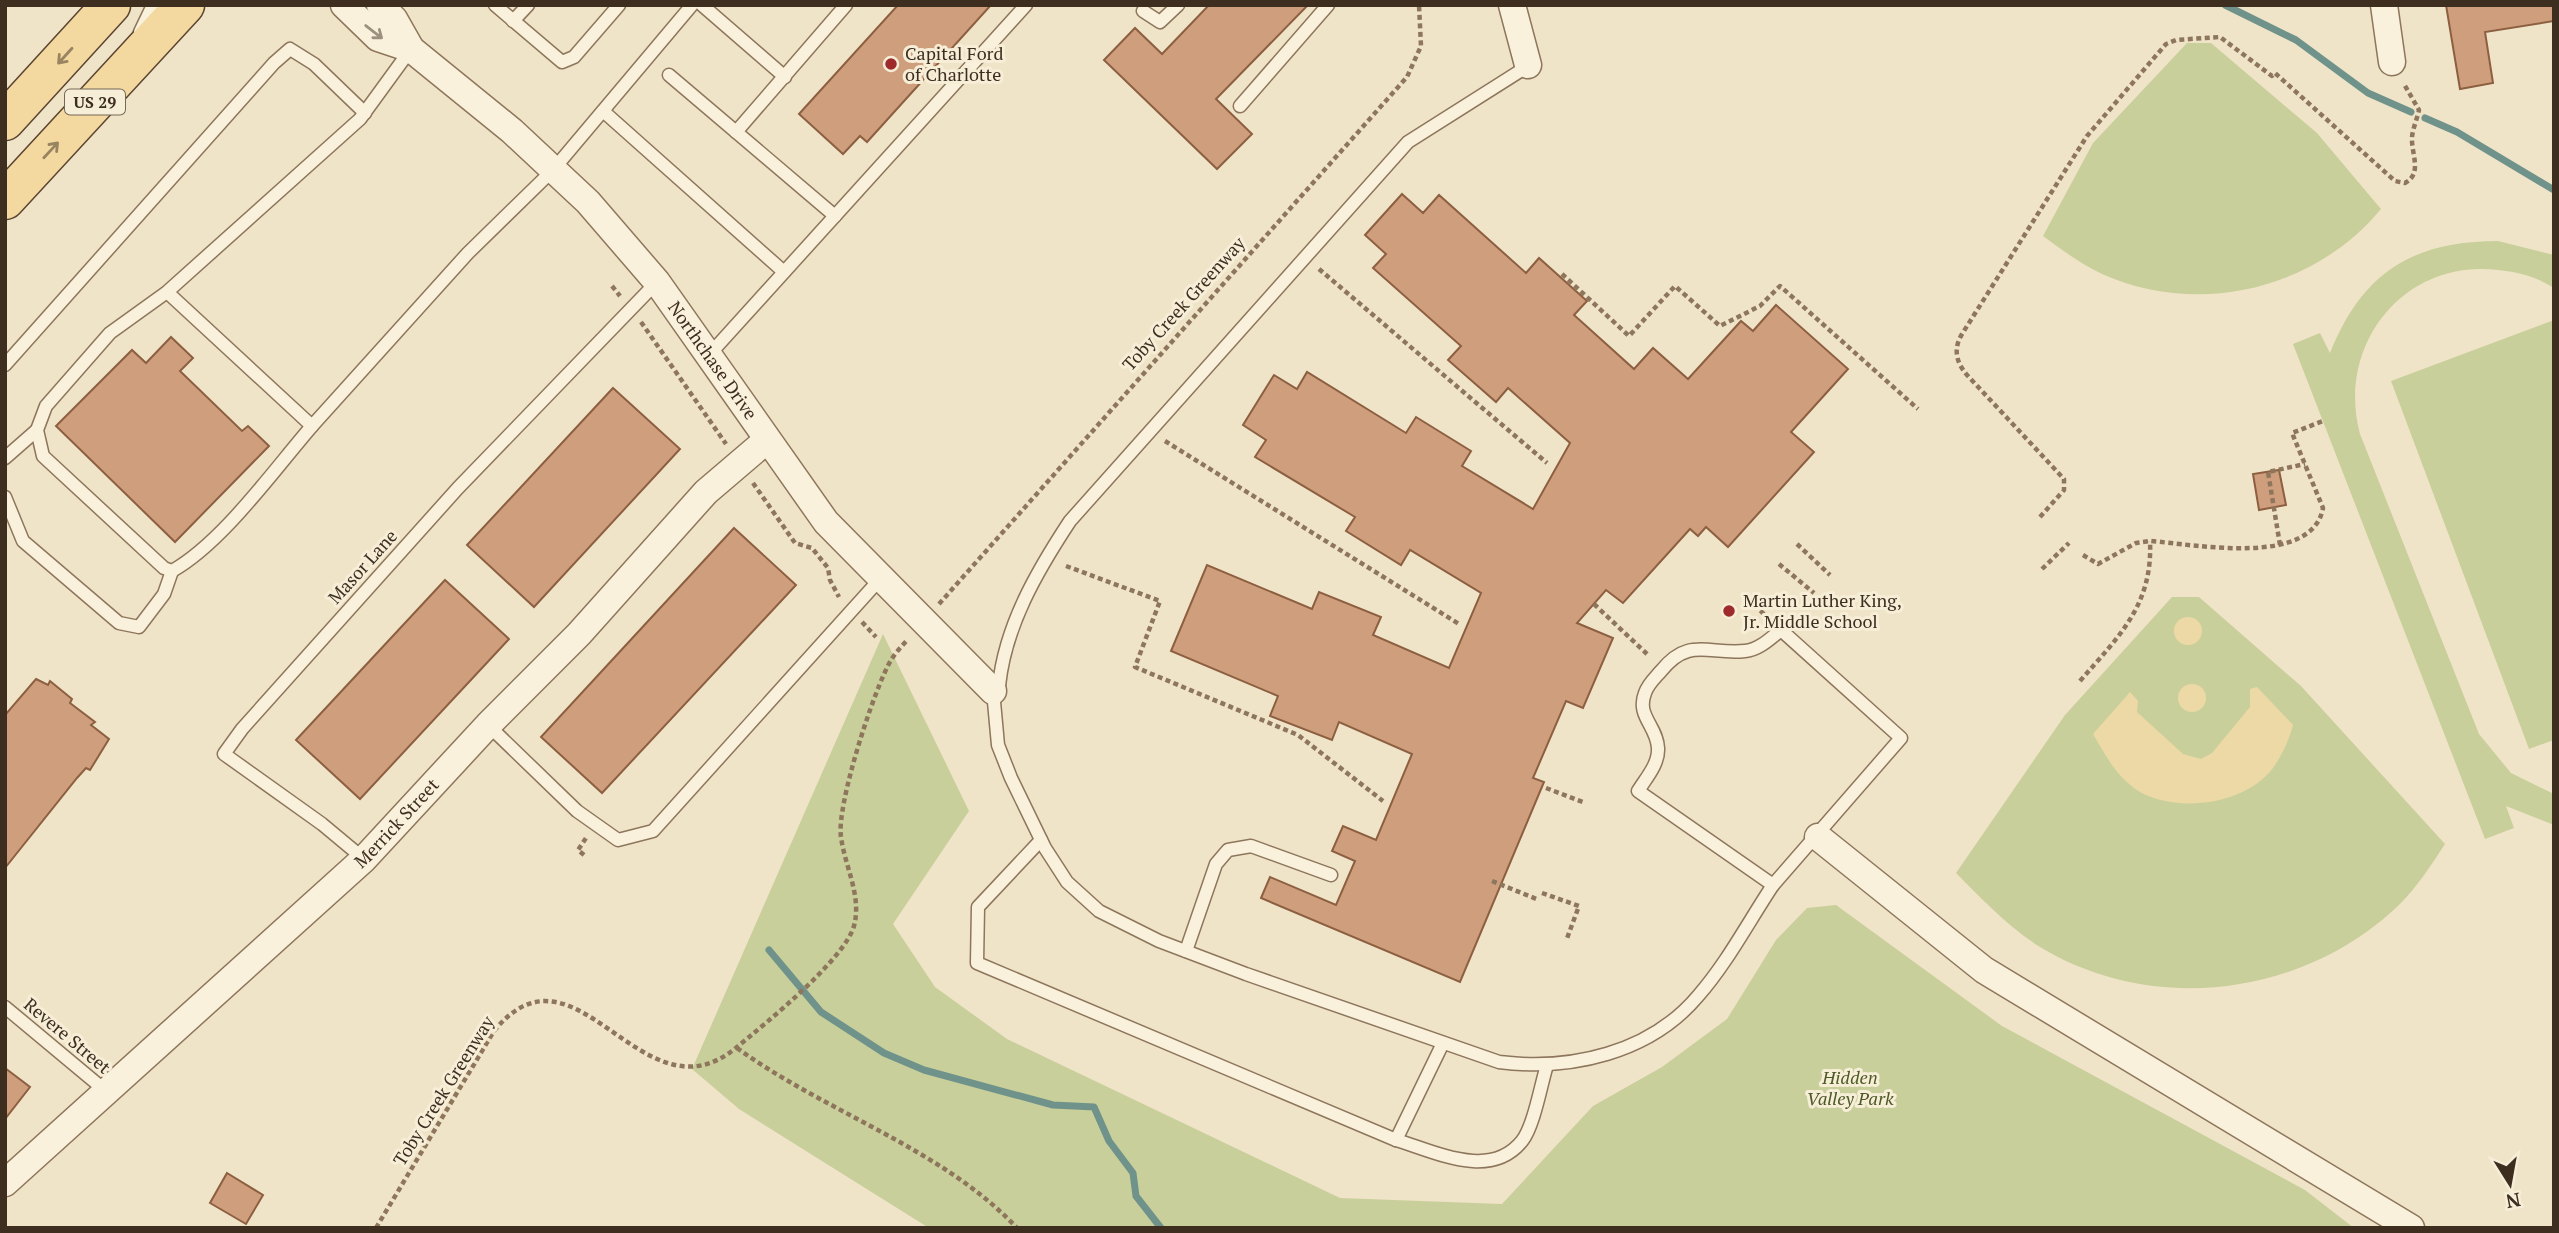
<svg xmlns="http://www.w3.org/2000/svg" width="2559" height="1233" viewBox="0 0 2559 1233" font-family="'PT Serif',serif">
<rect width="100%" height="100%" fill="#f0e4c8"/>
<g fill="#c9cf9b">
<path d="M2187 43H2211L2317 133 2381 209C2314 290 2198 317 2102 274 2081 264 2062 250 2043 236L2093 143Z"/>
<path d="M2498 241 2554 255V288C2537 277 2518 272 2498 270 2404 258 2336 345 2360 434L2479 734 2511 773 2554 794V825L2506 806 2514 828 2485 839 2293 344 2320 333 2330 353C2362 273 2412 241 2498 241Z"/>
<polygon points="2554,320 2554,740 2529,749 2391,381"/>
<path d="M2172 597H2199L2301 686 2445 844C2432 864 2417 887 2400 904 2305 996 2154 1016 2040 947 2008 927 1982 899 1956 873L2065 715Z"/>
<polygon points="883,634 969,811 893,924 935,987 1007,1039 1340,1198 1502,1204 1593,1106 1662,1067 1727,1019 1776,940 1807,908 1836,905 2002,1026 2305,1190 2354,1228 929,1228 739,1109 692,1069"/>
</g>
<g fill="#ecd9a5">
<circle cx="2188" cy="631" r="14"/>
<circle cx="2192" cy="698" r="14"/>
<path d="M2257 687 2293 725C2289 740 2282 755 2273 768 2245 805 2178 813 2140 792 2117 778 2106 756 2093 734L2130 692 2138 701 2137 712 2183 754 2201 759 2212 753 2250 707V689Z"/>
</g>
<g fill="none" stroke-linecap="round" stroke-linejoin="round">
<g stroke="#6f938a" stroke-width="7">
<polyline points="2225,5 2296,40 2368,93 2411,112"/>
<polyline points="2425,118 2457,132 2554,190"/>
<polyline points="769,950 821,1012 884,1053 924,1070 1053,1105 1094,1107 1109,1141 1133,1173 1136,1196 1161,1228"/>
</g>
</g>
<g fill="#cf9f7d" stroke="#8d5f41" stroke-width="2">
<polygon points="898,5 991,5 867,142 860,136 843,154 799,114"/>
<polygon points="1209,5 1308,5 1216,99 1252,134 1217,169 1104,60 1135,28 1162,54"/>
<polygon points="2446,5 2554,5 2554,21 2485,32 2493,83 2460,89"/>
<polygon points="1402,194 1423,213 1439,195 1526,273 1539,258 1587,301 1574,315 1634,369 1653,348 1688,379 1741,321 1753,331 1776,305 1848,369 1791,432 1814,452 1728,547 1706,527 1698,536 1690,529 1623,603 1606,590 1577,623 1613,638 1583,708 1566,701 1533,778 1544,782 1460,982 1261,898 1270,877 1336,905 1355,861 1332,851 1343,826 1376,840 1412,754 1339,722 1332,740 1270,716 1278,696 1171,651 1207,565 1312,609 1319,592 1381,617 1373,635 1449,668 1481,593 1410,550 1401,565 1346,531 1355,517 1255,457 1266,440 1243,425 1274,375 1297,389 1307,372 1406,433 1416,417 1471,451 1462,466 1533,509 1570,443 1508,388 1496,402 1448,360 1461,346 1373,268 1386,254 1365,235"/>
<polygon points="171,337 193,358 180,371 242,431 248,426 269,446 175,542 56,426 132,350 146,363"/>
<polygon points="613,388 680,449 534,607 467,545"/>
<polygon points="2279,470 2286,505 2259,510 2253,474"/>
<polygon points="734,528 796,585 602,793 541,737"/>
<polygon points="445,580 509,639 360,799 296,740"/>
<polygon points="36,679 48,685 50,681 72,699 70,703 95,722 91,725 109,739 90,770 86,768 77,778 5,868 5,715"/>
<polygon points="5,1068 30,1087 5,1119"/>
<polygon points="227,1173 263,1195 246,1224 210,1203"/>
</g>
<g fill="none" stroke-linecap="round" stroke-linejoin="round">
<defs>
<g id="lane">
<polyline points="495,5 562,62 574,57 619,5"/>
<polyline points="702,5 785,77"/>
<polyline points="1143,11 1160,22 1178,5"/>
<polyline points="513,21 528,5"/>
<polyline points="140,32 153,5"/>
<path d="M1528 66 1408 142 1070 521C1037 571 1005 626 999 686L993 691 998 745 1011 778 1045 848 1067 882 1099 911 1159 941 1246 974 1499 1062C1571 1071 1650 1053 1698 996 1727 963 1749 921 1773 885"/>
<polyline points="669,75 835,216"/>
<polyline points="1240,106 1328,5"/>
<polyline points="603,111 784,272"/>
<polyline points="736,132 846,5"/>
<path d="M167 292 312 426C273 471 222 543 172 571L164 568 43 456 37 430 46 406 110 333 167 292 360 119 411 49"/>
<polyline points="709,355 1026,5"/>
<polyline points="5,365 274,63 290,49 314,64 365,113"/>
<polyline points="312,426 468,253 553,170 692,5"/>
<polyline points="5,458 37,430"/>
<polyline points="5,497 23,541 119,623 139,627 164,594 172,571"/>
<path d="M1781 630 1901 738 1773 885 1638 791C1646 778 1659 764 1658 748 1657 726 1636 716 1645 693 1648 684 1655 678 1661 671 1689 636 1709 655 1745 651 1759 650 1771 638 1781 630Z"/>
<polyline points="488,725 577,811 618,840 653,831 881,578"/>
<polyline points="1041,840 978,907 977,963 1396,1140"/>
<polyline points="364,859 322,824 224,754 242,729 458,488 657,282"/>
<polyline points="1186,951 1216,864 1228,850 1251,846 1331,875"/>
<polyline points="5,1007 107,1092"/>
<path d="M1443 1043 1396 1140C1434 1151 1490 1181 1522 1141 1534 1126 1541 1084 1547 1065"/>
</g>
<g id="street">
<path id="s1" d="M344 5 378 38 411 49 512 131 588 202 657 282 826 522 993 691"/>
<polyline points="380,5 394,19 411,49"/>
<polyline points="1512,5 1528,65"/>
<polyline points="2384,5 2392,62"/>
<polyline points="1818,837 1984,970 2411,1228"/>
<path id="s2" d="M5 1183 364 859 488 725 579 634 706 492 767 440"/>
</g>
<g id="primary">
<polyline points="5,121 111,5"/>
<polyline points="5,200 185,5"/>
</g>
</defs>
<use href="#lane" stroke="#8d765c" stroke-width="15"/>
<use href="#street" stroke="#8d765c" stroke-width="29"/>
<use href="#primary" stroke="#5b4430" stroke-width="41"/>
<g stroke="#8d765c" stroke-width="4.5" stroke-dasharray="5 3.5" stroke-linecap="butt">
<polyline points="1319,269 1547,463"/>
<polyline points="1562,274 1629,336 1675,286 1720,326 1760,306 1780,286 1918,409"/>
<polyline points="612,286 620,296"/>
<polyline points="641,322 726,444"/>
<polyline points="1165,441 1459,624"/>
<polyline points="753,483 795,543 812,548 828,568 830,580 839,597"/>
<path d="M2040 517 2064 490V479L1967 375C1956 362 1953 349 1962 334L2087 136 2166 44 2176 40 2220 37 2272 76 2275 73 2395 181 2405 183C2423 173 2411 154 2412 137 2413 128 2417 119 2419 110L2404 84"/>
<polyline points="1797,544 1830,575"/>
<polyline points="2280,545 2268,472 2305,464"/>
<path d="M2083 555 2098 564 2136 543 2150 541C2194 544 2312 568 2323 508L2292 433 2323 421"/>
<polyline points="1779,564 1814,593"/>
<polyline points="1066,566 1160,601 1135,667 1298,735 1383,801"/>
<polyline points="2042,569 2069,543"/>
<polyline points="1748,599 1768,618"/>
<polyline points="939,604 1407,77 1421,46 1419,5"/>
<polyline points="1594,604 1647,654"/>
<polyline points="862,622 876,637"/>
<path d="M2080 681C2119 636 2153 605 2150 541"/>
<polyline points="1546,788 1583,802"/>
<polyline points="584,855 578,850 586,838"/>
<polyline points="1492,881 1539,900"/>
<polyline points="1542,893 1579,906 1566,941"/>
<path d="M737 1048C825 1112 943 1149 1017 1228"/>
<path d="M376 1228 494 1031C577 929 642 1127 737 1047 766 1023 844 960 854 926 862 896 845 867 841 837 836 806 874 689 891 660 896 652 902 646 908 639"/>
</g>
<use href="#lane" stroke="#faf1dc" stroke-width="12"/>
<use href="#street" stroke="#faf1dc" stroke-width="26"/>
<use href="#primary" stroke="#f3d9a0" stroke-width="38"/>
</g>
<defs><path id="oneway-shaft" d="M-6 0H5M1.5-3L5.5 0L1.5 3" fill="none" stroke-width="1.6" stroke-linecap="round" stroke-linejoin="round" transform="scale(1.75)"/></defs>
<use stroke="#9c907e" href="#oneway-shaft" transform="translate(374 32) rotate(38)"/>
<g stroke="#988460">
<use href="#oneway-shaft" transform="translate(65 56) rotate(132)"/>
<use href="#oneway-shaft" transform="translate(51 150) rotate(-47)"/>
</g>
<g fill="#9e2a2b" stroke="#f7eed8" stroke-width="2.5">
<circle cx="891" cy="64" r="7"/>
<circle cx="1729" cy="611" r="7"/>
</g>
<g text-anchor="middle" stroke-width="6" stroke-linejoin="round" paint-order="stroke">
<rect fill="#f7eed8" stroke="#756857" stroke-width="2" x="65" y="89.5" width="60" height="25" rx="5"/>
<g font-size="16" font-weight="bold" fill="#3d2e20">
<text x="95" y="108">US 29</text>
</g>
<g font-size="18" fill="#3d2e20" stroke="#f7eed8" text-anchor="start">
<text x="905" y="60">Capital Ford<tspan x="905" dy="21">of Charlotte</tspan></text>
<text x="1743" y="607">Martin Luther King,<tspan x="1743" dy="21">Jr. Middle School</tspan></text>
</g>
<g font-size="18" fill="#3d2e20" stroke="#f7eed8">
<text transform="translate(1184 304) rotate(-48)" y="6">Toby Creek Greenway</text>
<text dy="6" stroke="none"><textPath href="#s1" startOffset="518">Northchase Drive</textPath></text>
<text transform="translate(363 567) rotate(-48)" y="6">Masor Lane</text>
<text dy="6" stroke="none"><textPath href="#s2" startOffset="532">Merrick Street</textPath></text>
<text transform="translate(67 1036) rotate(40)" y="6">Revere Street</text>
<text transform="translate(444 1091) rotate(-58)" y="6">Toby Creek Greenway</text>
</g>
<g font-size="18" font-style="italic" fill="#4d5a26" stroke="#f7eed8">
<text x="1850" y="1084">Hidden<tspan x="1850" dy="21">Valley Park</tspan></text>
</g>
</g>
<rect width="2559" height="1233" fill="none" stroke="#3d2e20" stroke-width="14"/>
<g transform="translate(2510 1184) rotate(169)" stroke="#f7eed8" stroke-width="5" paint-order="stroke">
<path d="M0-5L12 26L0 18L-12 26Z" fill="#3d2e20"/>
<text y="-10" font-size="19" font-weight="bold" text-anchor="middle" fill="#3d2e20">N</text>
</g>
</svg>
